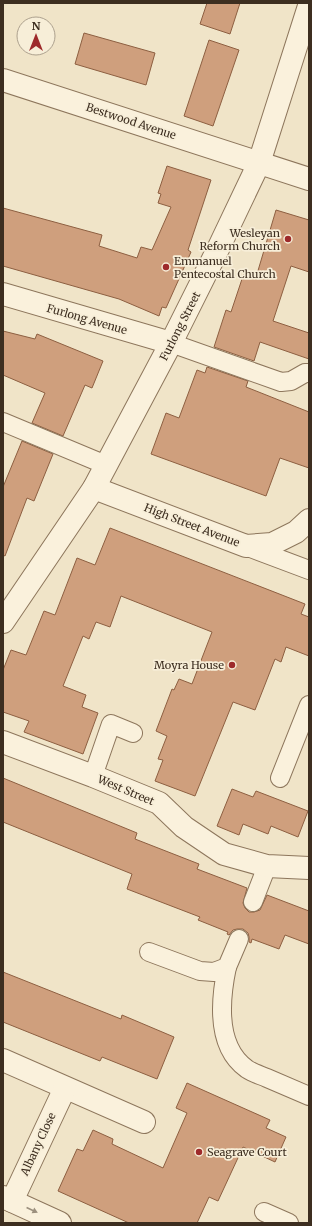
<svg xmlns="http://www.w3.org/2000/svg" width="312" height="1226" viewBox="0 0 312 1226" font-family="Merriweather,serif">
<rect width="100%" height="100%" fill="#f0e4c8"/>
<g fill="#cf9f7d" stroke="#8d5f41">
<polygon points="207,3 240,3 230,34 200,24"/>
<polygon points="84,33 155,53 146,85 75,64"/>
<polygon points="209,40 239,50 213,126 184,116"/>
<polygon points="167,166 211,180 188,250 191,252 166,308 162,307 159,316 119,299 3,266 3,208 102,235 99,246 137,258 141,247 152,250 171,207 158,203 161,194 158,193"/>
<polygon points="276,210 309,220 309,272 291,266 273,321 309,333 309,359 260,342 254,361 214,347 226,310 231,312 245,270 257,274"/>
<polygon points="3,331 35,339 37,334 103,361 92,388 85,385 63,436 32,423 45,393 3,375"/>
<polygon points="207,367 248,381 246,387 309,412 309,468 280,458 266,496 151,454 166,413 179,418 197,370 205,373"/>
<polygon points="22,441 53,454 34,501 27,498 5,556 3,555 3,487"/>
<polygon points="110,528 305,604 301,614 309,617 309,656 286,647 281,662 275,659 255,710 233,702 195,796 155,781 163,760 158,759 167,736 156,731 172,689 174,690 179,679 192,684 212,632 121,596 110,627 96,622 89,639 83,636 63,686 86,695 82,707 98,713 83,754 24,732 29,721 3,712 3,670 11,650 26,655 44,611 55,615 77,558 95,565"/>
<polygon points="3,778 137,833 135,839 199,864 197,869 247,888 243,903 245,908 249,912 254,912 260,910 267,895 309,911 309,944 285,935 279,949 252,939 251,943 249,942 249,937 248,933 243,929 237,929 233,930 229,935 227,934 228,932 198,920 200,917 127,889 132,874 3,822"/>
<polygon points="232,789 253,797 256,791 308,811 298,837 271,826 268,834 243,824 239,835 217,826"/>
<polygon points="3,972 121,1019 122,1015 174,1037 157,1079 102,1057 100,1061 3,1022"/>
<polygon points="187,1083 270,1120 266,1128 286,1137 275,1162 243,1147 218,1201 209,1197 197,1223 129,1223 58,1191 77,1149 83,1151 93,1130 113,1139 112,1144 163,1168 187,1113 176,1108"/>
</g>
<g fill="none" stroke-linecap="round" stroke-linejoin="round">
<defs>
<g id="service">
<polyline points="171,343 281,382 291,381 305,373 309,373"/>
<polyline points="3,422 106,465"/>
<polyline points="248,547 309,570"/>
<polyline points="93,776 111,724 133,733"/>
<polyline points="280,778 309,705"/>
<polyline points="253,902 267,866"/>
<polyline points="149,952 200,971 214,972 227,967 239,939"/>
<path d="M227 967C220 1000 216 1047 247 1069 253 1073 260 1075 267 1078 281 1084 295 1090 309 1096"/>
<polyline points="264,1212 289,1223"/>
</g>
<g id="minor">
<polyline points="3,80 309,179"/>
<polyline points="3,294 171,343"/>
<polyline points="94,488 246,546 272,544 296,532 309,520"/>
<polyline points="3,622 94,488 171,343 219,247 259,163 309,6"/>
<polyline points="3,742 93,776 159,803 184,827 224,854 267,866 309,868"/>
<polyline points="3,1060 144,1122"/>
<polyline points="3,1197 60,1223"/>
<polyline points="12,1201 65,1088"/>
</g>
</defs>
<use href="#service" stroke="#8d765c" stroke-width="20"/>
<use href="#minor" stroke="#8d765c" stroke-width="24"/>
<use href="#service" stroke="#faf1dc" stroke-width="18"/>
<use href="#minor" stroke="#faf1dc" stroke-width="22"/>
</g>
<defs><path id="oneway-solid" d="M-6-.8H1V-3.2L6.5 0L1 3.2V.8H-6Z"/></defs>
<use fill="#9c907e" href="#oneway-solid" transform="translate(32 1210) rotate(25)"/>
<g fill="#9e2a2b" stroke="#f7eed8" stroke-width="1.5">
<circle cx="288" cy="239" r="4"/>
<circle cx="166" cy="267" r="4"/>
<circle cx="232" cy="665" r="4"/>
<circle cx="199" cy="1152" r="4"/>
</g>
<g text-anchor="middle" stroke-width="3.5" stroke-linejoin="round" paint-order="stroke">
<g font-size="11" fill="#3d2e20" stroke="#f7eed8">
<text transform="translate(131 121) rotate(18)" y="4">Bestwood Avenue</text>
<text transform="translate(87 319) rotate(16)" y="4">Furlong Avenue</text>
<text transform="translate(180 326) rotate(-63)" y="4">Furlong Street</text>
<text transform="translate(192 525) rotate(21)" y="4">High Street Avenue</text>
<text transform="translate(126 790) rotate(23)" y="4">West Street</text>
<text transform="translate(38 1144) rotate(-65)" y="4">Albany Close</text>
</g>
<g font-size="11" fill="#3d2e20" stroke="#f7eed8" text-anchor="end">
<text x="280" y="237">Wesleyan<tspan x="280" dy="13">Reform Church</tspan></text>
<text x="174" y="265" text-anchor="start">Emmanuel<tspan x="174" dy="13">Pentecostal Church</tspan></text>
<text x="224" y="669">Moyra House</text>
<text x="207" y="1156" text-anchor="start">Seagrave Court</text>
</g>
</g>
<rect width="312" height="1226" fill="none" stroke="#3d2e20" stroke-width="8"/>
<g transform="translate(36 36)"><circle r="19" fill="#f7eed8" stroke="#ada18e"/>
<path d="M0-3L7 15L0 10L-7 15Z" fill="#9e2a2b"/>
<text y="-6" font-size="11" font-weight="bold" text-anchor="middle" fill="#3d2e20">N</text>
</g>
</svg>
